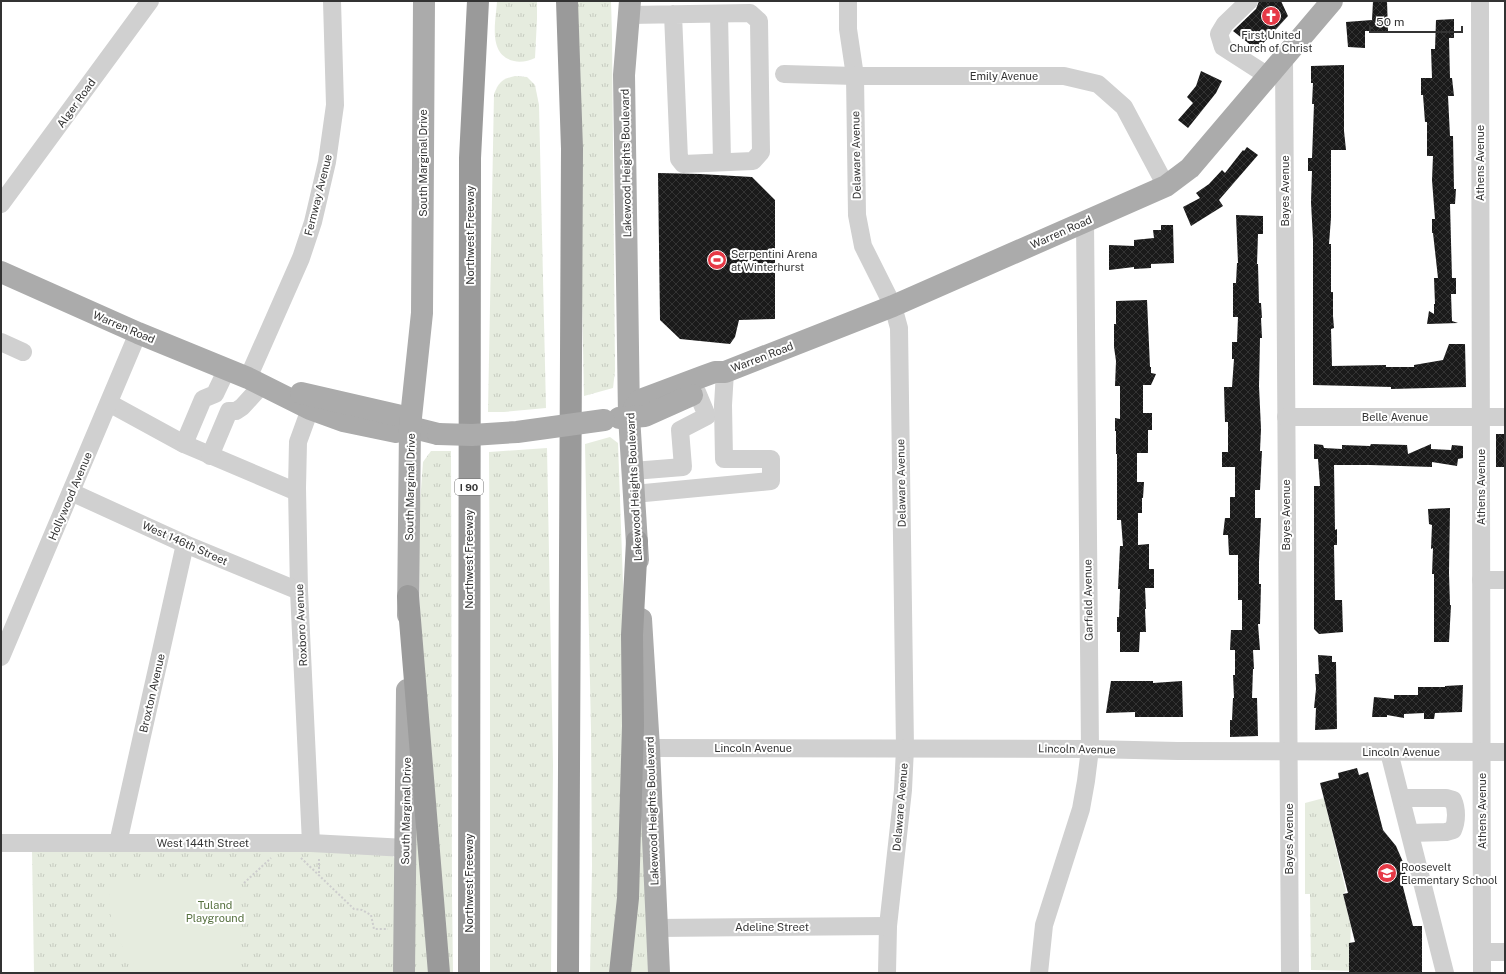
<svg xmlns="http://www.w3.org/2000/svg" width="1506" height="974" viewBox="0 0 1506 974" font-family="'Public Sans',sans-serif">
<defs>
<pattern id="grass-tufts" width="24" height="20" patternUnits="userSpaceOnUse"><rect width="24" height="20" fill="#e6ecdf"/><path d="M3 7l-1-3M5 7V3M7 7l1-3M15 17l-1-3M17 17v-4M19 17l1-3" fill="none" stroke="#c6cbc0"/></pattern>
<pattern id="building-cross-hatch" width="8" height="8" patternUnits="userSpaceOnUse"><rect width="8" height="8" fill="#1a1a1a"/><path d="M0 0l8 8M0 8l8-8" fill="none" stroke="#333"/></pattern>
</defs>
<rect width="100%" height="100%" fill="#fff"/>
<g fill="url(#grass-tufts)">
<path d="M497 1H537V19L535 58C529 61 520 63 514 61 487 55 496 21 497 1Z"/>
<polygon points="576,1 611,1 612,35 615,371 613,388 584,396"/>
<path d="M515 76 527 77 535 85 539 105 546 408 504 412H488L494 94C499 82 502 79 515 76Z"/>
<polygon points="610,437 618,443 624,611 626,783 614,973 590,973 592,866 591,730 585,444"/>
<polygon points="547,448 553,765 551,973 490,973 490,607 489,452"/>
<polygon points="431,451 451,451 452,896 453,973 445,973 420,647 419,517 423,462"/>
<polygon points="1324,798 1346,891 1343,894 1351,927 1349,971 1311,970 1310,894 1305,894 1305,803"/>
<polygon points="413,804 418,804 429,973 412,973"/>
<polygon points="637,812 643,812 651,973 627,973"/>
<polygon points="32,851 378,851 393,856 396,861 398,973 34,973"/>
</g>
<path fill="#e6ecdf" d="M109 879H234L240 884 241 973H141C126 955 112 934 110 910 109 900 109 889 109 879Z"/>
<g fill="url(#building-cross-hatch)">
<polygon points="1259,1 1281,1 1288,16 1257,50 1233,31 1256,9"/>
<polygon points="1373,1 1387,1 1388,31 1365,31 1365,48 1348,47 1346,22 1372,20"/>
<polygon points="1454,19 1454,38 1449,38 1450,78 1452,78 1454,96 1448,96 1450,136 1453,136 1454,189 1456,189 1455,204 1450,204 1452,278 1456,278 1456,294 1451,294 1452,321 1458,323 1427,324 1429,311 1434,314 1434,304 1435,304 1434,278 1438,278 1433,233 1432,233 1432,219 1435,219 1432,180 1433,156 1427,156 1427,122 1425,122 1423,95 1421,95 1421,78 1432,78 1431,49 1435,49 1436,20"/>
<polygon points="1344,65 1344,131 1346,150 1331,150 1331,218 1329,244 1331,244 1331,292 1333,292 1333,316 1334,328 1331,329 1332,366 1386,365 1386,367 1414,367 1414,365 1443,360 1449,344 1465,344 1466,387 1391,389 1391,387 1313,385 1313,240 1311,202 1312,171 1308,171 1308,158 1312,158 1314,104 1312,104 1313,83 1311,83 1311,66"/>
<polygon points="1201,71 1222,81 1216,93 1188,128 1178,120 1193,103 1187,97 1196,86"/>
<polygon points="1247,147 1258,155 1219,200 1223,206 1191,226 1183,207 1200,198 1196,193 1209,184 1222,170 1225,173 1243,150 1244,151"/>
<polygon points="658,173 700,174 752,177 775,200 775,319 739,320 735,337 730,344 680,339 660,320"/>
<polygon points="1236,215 1263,216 1263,234 1258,234 1257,264 1258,264 1259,303 1261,303 1262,318 1261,318 1262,338 1260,338 1259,386 1261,429 1260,451 1262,451 1260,490 1255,490 1255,518 1261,518 1259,562 1259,584 1261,584 1260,624 1258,624 1260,650 1253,650 1254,669 1253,669 1252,698 1257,698 1258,736 1230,737 1230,720 1232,720 1233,698 1234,698 1233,675 1235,675 1235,650 1230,650 1231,630 1242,630 1242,600 1238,600 1238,555 1229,555 1228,535 1223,535 1225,518 1230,518 1230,497 1235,497 1235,467 1222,467 1222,452 1228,452 1228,422 1225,422 1224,387 1232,387 1234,359 1232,359 1232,342 1237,342 1238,317 1233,317 1233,283 1236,283 1237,263 1238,263"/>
<polygon points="1161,225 1173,225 1174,263 1151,264 1151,268 1134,269 1134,267 1109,270 1109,245 1134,246 1134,240 1154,238 1153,230 1161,230"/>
<polygon points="1147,300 1150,367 1151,367 1151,373 1156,374 1151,385 1143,385 1143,413 1152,413 1152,430 1148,430 1148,453 1137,453 1137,482 1144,482 1143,498 1142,498 1142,513 1138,513 1138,545 1149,544 1149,569 1154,569 1154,588 1145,588 1146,609 1145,609 1146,632 1140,632 1139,652 1120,652 1120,632 1117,632 1117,617 1119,617 1120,589 1118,589 1120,546 1123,546 1121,520 1117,520 1117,454 1116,454 1116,431 1115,431 1115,418 1120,419 1120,386 1115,386 1116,361 1114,347 1114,324 1116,324 1116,301"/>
<rect x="1496" y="434" width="9" height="33"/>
<polygon points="1314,444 1323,445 1324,448 1342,449 1342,445 1370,446 1371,444 1407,445 1408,454 1431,444 1431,449 1451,450 1452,445 1463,446 1463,458 1458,459 1457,466 1432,462 1432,467 1370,465 1334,465 1335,530 1337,529 1337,545 1334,545 1335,600 1342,600 1343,632 1319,634 1314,629 1314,486 1320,486 1318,459 1314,459"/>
<polygon points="1450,508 1449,573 1450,605 1451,605 1449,642 1434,642 1434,574 1432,574 1433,548 1431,549 1432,525 1429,524 1428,509"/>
<polygon points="1318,655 1332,656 1332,662 1336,662 1337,729 1315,730 1316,708 1314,708 1316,689 1315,674 1319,674"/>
<polygon points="1111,681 1153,681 1153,683 1182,681 1183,717 1135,717 1135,712 1106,713"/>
<polygon points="1463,685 1462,712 1435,713 1434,719 1424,719 1424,713 1404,714 1404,718 1387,715 1387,717 1372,717 1374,697 1394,699 1394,695 1418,695 1418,687 1445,687 1445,686"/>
<polygon points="1357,768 1359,775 1368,772 1383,830 1396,846 1403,862 1407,882 1402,883 1413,926 1422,926 1422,973 1349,973 1349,943 1355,942 1343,894 1348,893 1320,783 1339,778 1338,773"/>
</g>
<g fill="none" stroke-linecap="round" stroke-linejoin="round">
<g stroke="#cdcdcd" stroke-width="2" stroke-dasharray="2 2" stroke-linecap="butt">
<polyline points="301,858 354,909 362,910 371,915 374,929 388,929"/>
<polyline points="319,859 319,874"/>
<polyline points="244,883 271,858"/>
</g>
<g stroke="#d0d0d0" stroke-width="18">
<polyline points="848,1 848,29 855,76 857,215 863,246 893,306 899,328 905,748 903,790 888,926 887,973"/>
<polyline points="1249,1 1225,24 1219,34 1223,47 1268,76"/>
<polyline points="1480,1 1482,973"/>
<polyline points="719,14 722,162"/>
<polyline points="629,15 750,13 759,21 761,152 753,161 683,164 679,159 673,14"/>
<polyline points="1284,57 1290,973"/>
<polyline points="784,74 855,76 1064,76 1098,84 1124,107 1166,186"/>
<polyline points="1,204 150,1"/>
<polyline points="1,342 23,352"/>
<polyline points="248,378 301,258 313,222 327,162 335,105 332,1"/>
<polyline points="109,403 184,444 297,492"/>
<polyline points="310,409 298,442 297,488 299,591 311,843"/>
<polyline points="1286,417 1505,417"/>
<polyline points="184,444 203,399 215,394 227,369"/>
<polyline points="210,456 229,411 236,411 242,407 262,385"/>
<polyline points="633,471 683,467 680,430 707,416 697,392"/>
<polyline points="71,492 185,544 299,591"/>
<polyline points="634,494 771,481 771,459 724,459 723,405 725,372"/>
<polyline points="1481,580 1505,580"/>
<polyline points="1,657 138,333"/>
<polyline points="649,748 1090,749 1178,751 1505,752"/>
<polyline points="1389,752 1445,973"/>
<path d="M1401 798H1446L1453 800C1457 809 1457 821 1453 830L1446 832 1410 833"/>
<polyline points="1,843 311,843 406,848"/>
<polyline points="118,843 185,544"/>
<polyline points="656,928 888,926"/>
<polyline points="1482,952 1505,952"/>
<polyline points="1039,973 1044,925 1081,809 1086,781 1090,749 1085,221"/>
</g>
<g stroke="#ababab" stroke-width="22">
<polyline points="630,1 624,75 629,416 638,560"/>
<polyline points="1,272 138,333 248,378 310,409 343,421 396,432 410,427 438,434"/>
<polyline points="301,393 401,416 410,427"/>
<polyline points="629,416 640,400 704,376 715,372 725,372 893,306 1166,186 1190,168 1332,1"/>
<polyline points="619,418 645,416 692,395"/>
<polyline points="408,615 410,427 422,313 424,1"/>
<polyline points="641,619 649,748 659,973"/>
<polyline points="404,973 407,690"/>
</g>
<g stroke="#9a9a9a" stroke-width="22">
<polyline points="567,1 572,149 568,973"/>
<polyline points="408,596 439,973"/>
<polyline points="469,973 470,158 478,1"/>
<polyline points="620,973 628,898 633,726 632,635 637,541"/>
</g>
<polyline stroke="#ababab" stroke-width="22" points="438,434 472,435 517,432 604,420"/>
</g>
<defs>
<symbol id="church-disc" viewBox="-11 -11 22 22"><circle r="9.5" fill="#e63946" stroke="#fff"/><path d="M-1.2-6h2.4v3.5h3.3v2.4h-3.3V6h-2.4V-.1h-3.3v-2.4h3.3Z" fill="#fff"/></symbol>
<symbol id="stadium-disc" viewBox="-11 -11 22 22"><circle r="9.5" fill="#e63946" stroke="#fff"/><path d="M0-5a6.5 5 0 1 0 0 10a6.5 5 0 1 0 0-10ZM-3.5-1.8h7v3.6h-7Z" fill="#fff"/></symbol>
<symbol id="school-disc" viewBox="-11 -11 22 22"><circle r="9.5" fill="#e63946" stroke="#fff"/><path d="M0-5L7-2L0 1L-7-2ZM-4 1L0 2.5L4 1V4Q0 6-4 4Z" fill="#fff"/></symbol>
</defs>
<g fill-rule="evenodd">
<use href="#church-disc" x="1260" y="5" width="22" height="22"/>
<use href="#stadium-disc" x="706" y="249" width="22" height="22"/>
<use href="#school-disc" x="1376" y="862" width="22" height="22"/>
</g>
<g text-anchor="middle" stroke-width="4" stroke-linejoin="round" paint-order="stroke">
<rect fill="#fff" stroke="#707070" stroke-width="1" x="455" y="479" width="28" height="16" rx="3"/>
<g font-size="10" font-weight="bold" fill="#333">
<text x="469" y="491">I 90</text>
</g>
<g font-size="11" fill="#333" stroke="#fff" text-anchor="start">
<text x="1271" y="39" text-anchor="middle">First United<tspan x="1271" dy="13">Church of Christ</tspan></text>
<text x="731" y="258">Serpentini Arena<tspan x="731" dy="13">at Winterhurst</tspan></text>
<text x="1401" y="871">Roosevelt<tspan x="1401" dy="13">Elementary School</tspan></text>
</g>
<g font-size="11" fill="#333" stroke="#fff">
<text x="1004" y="80">Emily Avenue</text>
<text transform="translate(76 103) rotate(-54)" y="4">Alger Road</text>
<text transform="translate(856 155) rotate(-91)" y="4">Delaware Avenue</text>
<text transform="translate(423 163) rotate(-90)" y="4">South Marginal Drive</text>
<text transform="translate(626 163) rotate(-91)" y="4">Lakewood Heights Boulevard</text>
<text transform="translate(1480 163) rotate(-90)" y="4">Athens Avenue</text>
<text transform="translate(1285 191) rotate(-90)" y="4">Bayes Avenue</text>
<text transform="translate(318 195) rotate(-76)" y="4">Fernway Avenue</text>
<text transform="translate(1061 232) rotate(-24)" y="4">Warren Road</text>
<text transform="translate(470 235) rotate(-90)" y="4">Northwest Freeway</text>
<text transform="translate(124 327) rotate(23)" y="4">Warren Road</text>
<text transform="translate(762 357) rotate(-21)" y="4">Warren Road</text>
<text x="1395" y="421">Belle Avenue</text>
<text transform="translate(901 483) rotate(-91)" y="4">Delaware Avenue</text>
<text transform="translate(410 487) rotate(-89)" y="4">South Marginal Drive</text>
<text transform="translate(634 487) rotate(-93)" y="4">Lakewood Heights Boulevard</text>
<text transform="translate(1481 487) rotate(-90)" y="4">Athens Avenue</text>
<text transform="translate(70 496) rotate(-67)" y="4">Hollywood Avenue</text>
<text transform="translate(1286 515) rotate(-90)" y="4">Bayes Avenue</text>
<text transform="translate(185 543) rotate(24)" y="4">West 146th Street</text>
<text transform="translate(469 559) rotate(-90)" y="4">Northwest Freeway</text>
<text transform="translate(1088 600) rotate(-91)" y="4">Garfield Avenue</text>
<text transform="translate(301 625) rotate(-93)" y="4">Roxboro Avenue</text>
<text transform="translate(152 693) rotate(-77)" y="4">Broxton Avenue</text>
<text x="753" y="752">Lincoln Avenue</text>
<text transform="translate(1077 749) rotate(1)" y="4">Lincoln Avenue</text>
<text x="1401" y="756">Lincoln Avenue</text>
<text transform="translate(900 807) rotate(-85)" y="4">Delaware Avenue</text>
<text transform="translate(406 811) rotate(-89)" y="4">South Marginal Drive</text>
<text transform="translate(652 811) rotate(-92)" y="4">Lakewood Heights Boulevard</text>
<text transform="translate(1482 811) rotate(-90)" y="4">Athens Avenue</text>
<text transform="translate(1289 839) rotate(-90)" y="4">Bayes Avenue</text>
<text x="203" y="847">West 144th Street</text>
<text transform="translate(469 883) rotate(-90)" y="4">Northwest Freeway</text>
<text x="772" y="931">Adeline Street</text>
</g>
<g font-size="11" fill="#56703f" stroke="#fff">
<text x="215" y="909">Tuland<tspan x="215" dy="13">Playground</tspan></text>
</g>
</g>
<rect width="1506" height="974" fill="none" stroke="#333333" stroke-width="4"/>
<path d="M1370 26v6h92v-6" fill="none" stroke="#333333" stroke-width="2"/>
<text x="1376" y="26" font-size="12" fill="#333333" stroke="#ffffff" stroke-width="3" paint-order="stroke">50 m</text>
</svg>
